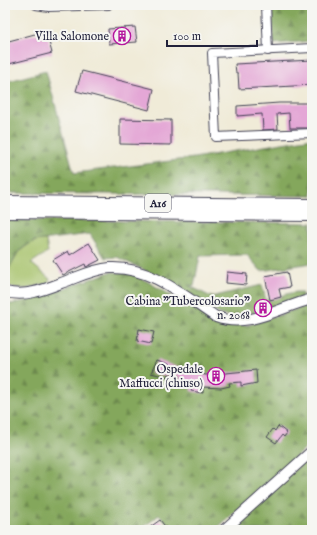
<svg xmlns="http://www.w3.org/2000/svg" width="317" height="535" viewBox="0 0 317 535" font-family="'IM FELL English',serif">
<defs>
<pattern id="forest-firs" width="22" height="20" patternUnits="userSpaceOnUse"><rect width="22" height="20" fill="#84a75c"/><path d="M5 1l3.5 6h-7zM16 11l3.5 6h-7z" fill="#6c884d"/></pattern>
</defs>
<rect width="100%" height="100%" fill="#f6f6f2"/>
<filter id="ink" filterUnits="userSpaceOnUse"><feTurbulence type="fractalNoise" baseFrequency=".025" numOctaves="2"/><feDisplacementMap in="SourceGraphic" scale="8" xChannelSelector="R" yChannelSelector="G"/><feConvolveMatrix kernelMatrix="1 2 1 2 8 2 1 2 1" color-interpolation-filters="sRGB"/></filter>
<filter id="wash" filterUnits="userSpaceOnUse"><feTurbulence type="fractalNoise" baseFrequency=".012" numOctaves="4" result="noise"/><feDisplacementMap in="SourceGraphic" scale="16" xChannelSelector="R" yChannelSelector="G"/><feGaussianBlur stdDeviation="0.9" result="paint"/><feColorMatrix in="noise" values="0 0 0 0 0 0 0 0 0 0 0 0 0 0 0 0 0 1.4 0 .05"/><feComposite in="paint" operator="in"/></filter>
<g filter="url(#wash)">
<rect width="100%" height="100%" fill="#f0ebd8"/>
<path fill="#a5c168" stroke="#647252" d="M46 240 48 252 31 263 50 279 48 283 26 289 5 286C5 269 17 249 33 242 37 240 42 240 46 240Z"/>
<g fill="url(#forest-firs)" stroke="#53644c">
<polygon points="272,5 312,5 312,41 274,44"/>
<polygon points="46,71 74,173 194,158 312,138 312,196 5,193 5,82"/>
<path d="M5 220 312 223V263L261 271 247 255 200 256 194 286 188 285 211 297 262 285 266 300C278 298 289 291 302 292L303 297 239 317 221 315 172 284 117 257 105 258 90 234 34 241 19 251 5 276Z"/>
<polygon points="110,272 129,273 143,279 222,325 249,325 312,304 312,442 215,530 172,530 159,515 140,530 5,530 5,302 11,304 34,299"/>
<polygon points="312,454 312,530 228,530"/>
</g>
<g id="blocks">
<g fill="#e4a7d6">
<polygon points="135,27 137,42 109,44 108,29"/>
<polygon points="46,31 52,53 5,65 5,42"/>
<polygon points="312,60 312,85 239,89 238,73 236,73 235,64"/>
<polygon points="82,71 154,89 149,110 76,91"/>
<polygon points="279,103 312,103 312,128 290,128 289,113 277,114 278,129 263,130 262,114 237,116 237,106"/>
<polygon points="120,119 171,120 171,145 120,144"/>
<polygon points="89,243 100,260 86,267 85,264 63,275 53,260 68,251 70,255"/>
<polygon points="227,272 247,274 246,285 226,283"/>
<polygon points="287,272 290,287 279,289 281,297 270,300 265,276"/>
<polygon points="139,329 154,332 151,344 137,341"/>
<polygon points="157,360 191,372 206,375 256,370 257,383 241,386 241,382 229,383 230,386 221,388 203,387 203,393 191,391 192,386 178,381 179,377 168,374 167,377 151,373"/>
<polygon points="278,426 287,433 284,437 282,435 276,443 267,437 273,429 275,431"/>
<polygon points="160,520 168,530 146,530"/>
</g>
</g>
</g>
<g filter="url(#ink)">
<use href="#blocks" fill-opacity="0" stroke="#414053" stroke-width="1"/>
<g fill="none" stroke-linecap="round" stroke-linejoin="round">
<defs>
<g id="minor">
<polyline points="36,5 49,7 108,5"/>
<polyline points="266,5 268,51"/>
<polyline points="312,48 212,53 216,137 312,133"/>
</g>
<g id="major">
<path d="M5 292C27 297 43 290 64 282 78 277 94 269 110 268 150 266 184 296 216 317 249 329 280 307 312 299"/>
<polyline points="224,530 312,451"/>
</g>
<g id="highway">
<polyline points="5,202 312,205"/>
<polyline points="5,212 312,215"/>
</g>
</defs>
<use href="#minor" stroke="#414053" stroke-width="10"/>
<use href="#major" stroke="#414053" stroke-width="12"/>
<use href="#highway" stroke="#414053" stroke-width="14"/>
<use href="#minor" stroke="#fff" stroke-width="8"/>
<use href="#major" stroke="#fff" stroke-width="10"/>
<use href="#highway" stroke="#fff" stroke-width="12"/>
</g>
</g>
<defs>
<symbol id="building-ring" viewBox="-11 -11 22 22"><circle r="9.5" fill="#f6f6f2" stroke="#b5179e" stroke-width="1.5"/><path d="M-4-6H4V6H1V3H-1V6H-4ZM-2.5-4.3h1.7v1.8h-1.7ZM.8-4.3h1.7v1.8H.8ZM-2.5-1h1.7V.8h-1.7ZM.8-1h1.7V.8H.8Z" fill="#b5179e"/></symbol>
</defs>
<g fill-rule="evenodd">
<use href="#building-ring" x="112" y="26" width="20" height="20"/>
<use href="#building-ring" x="253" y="298" width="20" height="20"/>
<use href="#building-ring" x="206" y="366" width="20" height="20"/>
</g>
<g text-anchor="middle" stroke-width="4" stroke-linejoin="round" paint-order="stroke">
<rect fill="#f6f6f2" stroke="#626272" stroke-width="1" x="145" y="194" width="26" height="18" rx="3"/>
<g font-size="11" font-weight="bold" fill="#22223b">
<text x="158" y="207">A16</text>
</g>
<g font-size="12" fill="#22223b" stroke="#f6f6f2" text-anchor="end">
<text x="109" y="40">Villa Salomone</text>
<text x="250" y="305">Cabina "Tubercolosario"<tspan x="250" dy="14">n. 2068</tspan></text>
<text x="203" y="373">Ospedale<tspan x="203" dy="14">Maffucci (chiuso)</tspan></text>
</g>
</g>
<rect width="317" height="535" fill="none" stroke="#f6f6f2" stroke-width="20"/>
<path d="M167 40v6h90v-6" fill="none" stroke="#22223b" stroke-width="2"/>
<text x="173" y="40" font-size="12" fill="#22223b" stroke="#f6f6f2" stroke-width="3" paint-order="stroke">100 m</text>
</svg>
